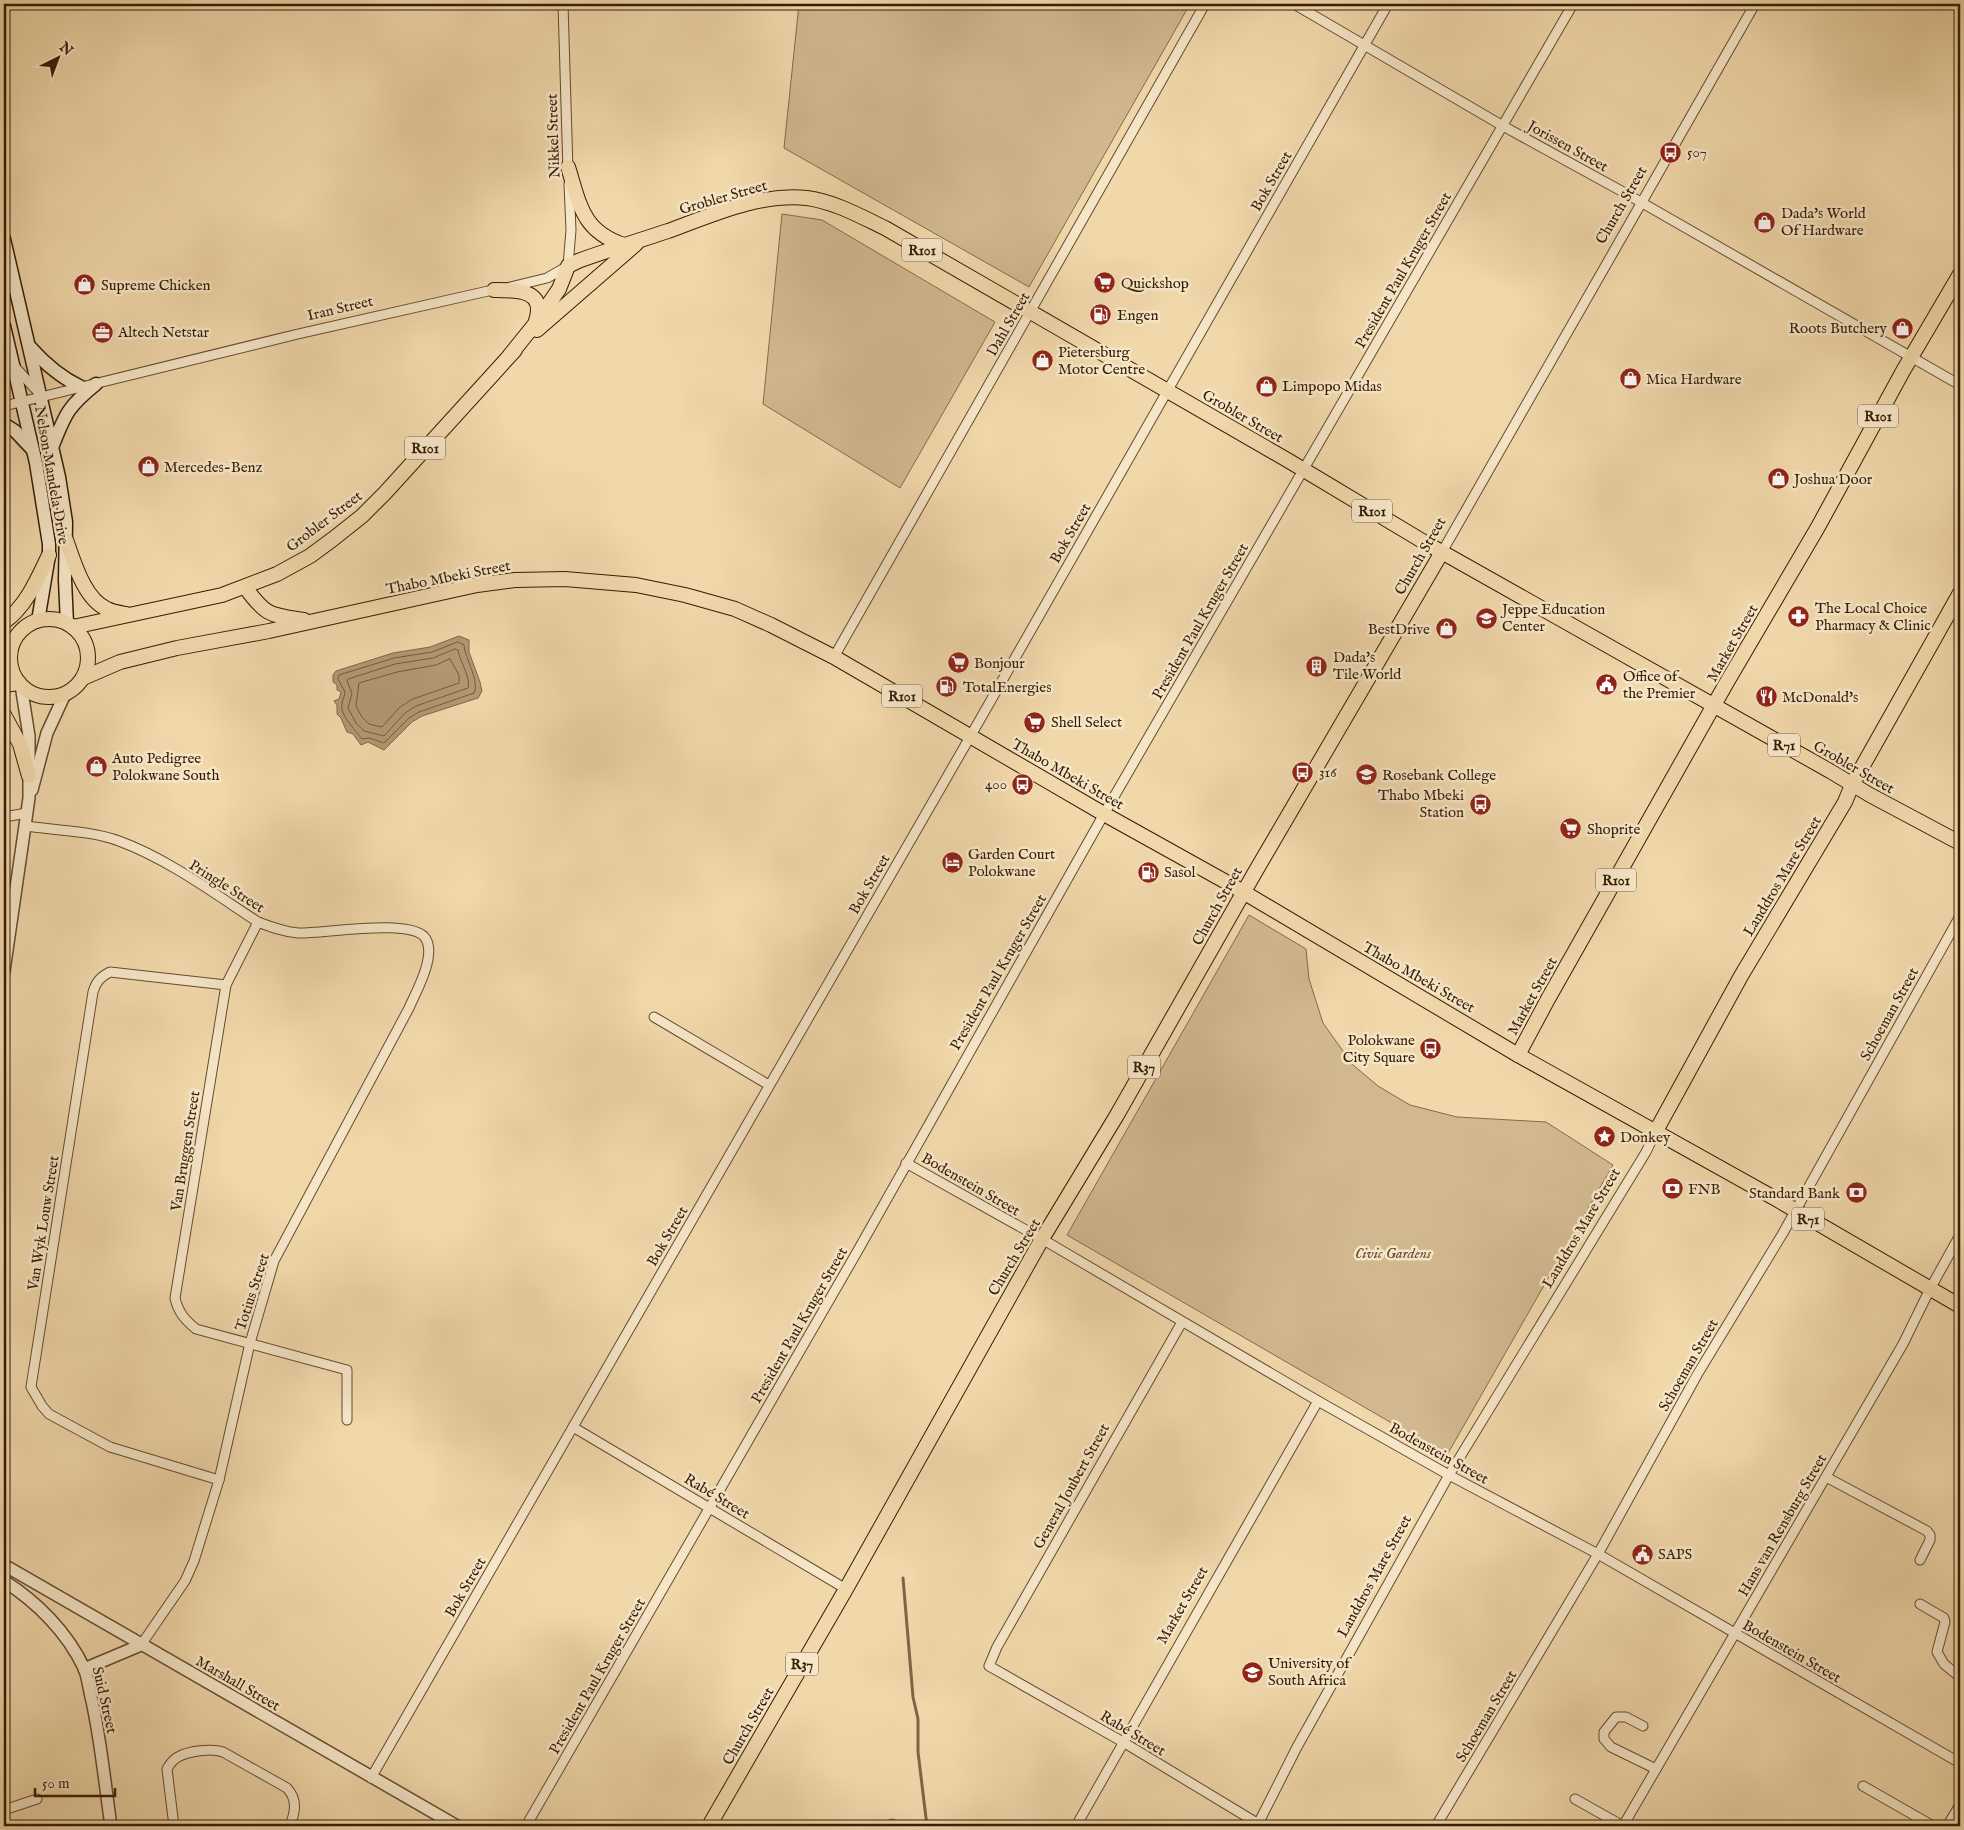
<svg xmlns="http://www.w3.org/2000/svg" width="1964" height="1830" viewBox="0 0 1964 1830" font-family="'IM FELL English',serif">
<rect width="100%" height="100%" fill="#f1d8ab"/>
<filter id="stains"><feTurbulence type="fractalNoise" baseFrequency=".004" numOctaves="4"/><feColorMatrix values="0 0 0 0 .2 0 0 0 0 .09 0 0 0 0 .02 0 0 0 .5 -.17"/></filter>
<radialGradient id="worn" r=".72"><stop offset=".6" stop-color="#630" stop-opacity="0"/><stop offset="1" stop-color="#630" stop-opacity=".3"/></radialGradient>
<g fill="#d1b88f" stroke="#846a4a">
<polygon points="799,4 1190,4 1029,287 784,148"/>
<polygon points="782,214 822,220 995,322 900,488 763,404"/>
<polygon points="1249,915 1306,949 1309,979 1323,1023 1353,1065 1378,1086 1410,1105 1457,1117 1546,1122 1613,1165 1447,1455 1067,1235"/>
</g>
<polygon fill="#b19872" stroke="#806646" points="459,636 469,640 469,652 480,682 482,691 478,698 422,716 412,722 384,750 368,742 361,745 353,734 347,732 341,718 337,714 337,705 334,701 339,699 341,692 337,690 337,685 333,682 333,675 336,671 393,653 430,647"/>
<g fill="none" stroke-linecap="round" stroke-linejoin="round">
<g stroke="#745a3b" stroke-width="1">
<path d="M458 642 464 645C465 658 480 682 474 693L419 712 409 718 384 743 369 738 362 739C356 731 339 714 342 704 342 700 345 696 345 692L338 679 339 675 394 658 432 652Z"/>
<path d="M455 649 458 650C460 663 471 676 468 688L416 706 405 713 384 736 364 731 356 723 348 708 352 693 347 681 348 679 395 664 433 658Z"/>
<polygon points="450,659 459,675 459,683 413,699 400,707 382,727 369,724 362,717 356,706 359,683 397,672 436,665"/>
</g>
<polyline stroke="#806646" stroke-width="3" points="903,1578 913,1697 918,1719 918,1752 927,1826"/>
<defs>
<g id="minor">
<polyline points="563,4 568,171"/>
<polyline points="1294,4 1503,126 1625,193 1960,385"/>
<polyline points="510,287 547,278 568,266 571,230 569,184"/>
<polyline points="4,355 38,392"/>
<polyline points="4,406 298,334 497,289"/>
<polyline points="1442,552 1755,4"/>
<polyline points="834,657 1205,4"/>
<polyline points="4,817 27,813"/>
<path d="M25 826C54 830 93 831 119 841 168 859 215 894 258 922 271 927 284 932 298 933 323 934 414 917 426 939 436 957 416 992 409 1008L274 1261 250 1343 219 1480 194 1561 185 1581 141 1645"/>
<path d="M258 922 226 985 175 1298C178 1312 185 1320 196 1329L347 1370V1420"/>
<polyline points="654,1017 769,1085"/>
<polyline points="906,1163 1042,1239 1318,1401 1449,1475 1598,1554 1960,1763"/>
<polyline points="1182,1322 997,1647 989,1666 1123,1742 1262,1826"/>
<polyline points="573,1427 846,1589"/>
<polyline points="1826,1477 1927,1531 1930,1535 1930,1540 1920,1560"/>
<path d="M219 1480 110 1447 49 1414 42 1406 31 1387 93 992C96 982 100 977 110 972L226 985"/>
<polyline points="1920,1604 1944,1618 1945,1622 1937,1652 1944,1664 1960,1677"/>
<polyline points="1643,1726 1626,1717 1616,1717 1604,1732 1604,1739 1611,1747 1656,1769"/>
<polyline points="371,1778 970,737 1388,4"/>
<polyline points="1863,1786 1933,1826"/>
<polyline points="1575,1799 1623,1826"/>
<polyline points="4,1810 37,1799"/>
<path d="M174 1826 167 1769C170 1764 172 1760 178 1757 188 1751 212 1748 223 1752L287 1788C298 1800 295 1812 290 1826"/>
<polyline points="526,1826 857,1252 1104,814 1573,4"/>
<polyline points="890,1826 892,1824"/>
<polyline points="1076,1826 1318,1401"/>
<polyline points="1257,1826 1297,1747 1449,1475 1646,1152 1656,1131"/>
<polyline points="1436,1826 1598,1554 1697,1375 1783,1233 1960,916"/>
<polyline points="1623,1826 1903,1344 1930,1289 1960,1235"/>
<polyline points="1947,1826 1960,1805"/>
</g>
<g id="tertiary">
<polyline points="32,790 47,733 65,694"/>
<polyline points="4,971 29,798 29,736 21,685"/>
<polyline points="4,1565 457,1826"/>
<path d="M4 1581C37 1602 67 1632 84 1668 88 1677 89 1690 92 1701 101 1742 105 1785 111 1826"/>
<polyline points="84,1669 141,1645"/>
</g>
<g id="secondary">
<polyline points="4,239 59,477 66,522 65,580 67,624"/>
<polyline points="4,326 36,463 49,544 49,555 38,621"/>
<path d="M30 347C45 364 60 377 81 387"/>
<polyline points="4,424 15,431 32,449"/>
<path d="M53 445C66 412 69 406 96 384"/>
</g>
<g id="primary">
<path d="M568 167C580 205 582 231 624 245"/>
<path d="M494 290C516 290 546 289 536 321"/>
<polyline points="537,330 636,244"/>
<path d="M510 355 535 324 559 289 568 266 578 261C608 250 638 241 668 231 712 215 759 193 807 198 835 202 860 216 885 228L1289 461 1424 542 1830 771 1870 795 1960 843"/>
<path d="M66 540C74 562 84 599 107 609 113 612 120 613 126 614"/>
<path d="M245 587C266 616 270 615 304 620"/>
<circle cx="49" cy="658" r="39"/>
<path d="M4 622C26 607 38 578 49 555"/>
<polyline points="73,627 222,595 277,574 310,556 333,539 362,516 385,493 515,350"/>
<polyline points="83,678 120,662 177,648 269,631 477,585 515,580 565,579 636,585 685,595 735,609 771,625 834,657 1104,814 1228,883 1518,1055 1776,1199 1960,1306"/>
<polyline points="4,685 19,683"/>
<polyline points="4,715 20,744 29,776"/>
<polyline points="1518,1055 1548,999 1727,682 1818,527 1903,371 1960,274"/>
<polyline points="1656,1131 1741,976 1845,802 1852,785 1960,593"/>
<polyline points="709,1826 846,1589 1042,1239 1117,1115 1254,874 1442,552"/>
</g>
</defs>
<use href="#minor" stroke="#654b2e" stroke-width="11"/>
<use href="#tertiary" stroke="#654b2e" stroke-width="14"/>
<use href="#secondary" stroke="#361c04" stroke-width="15"/>
<use href="#primary" stroke="#361c04" stroke-width="16"/>
<use href="#minor" stroke="#f6e6c8" stroke-width="9"/>
<use href="#tertiary" stroke="#f6e6c8" stroke-width="11"/>
<use href="#secondary" stroke="#f6e6c8" stroke-width="12"/>
<use href="#primary" stroke="#f1d8ab" stroke-width="14"/>
</g>
<defs>
<symbol id="bus-disc" viewBox="-11 -11 22 22"><circle r="9.5" fill="#8f2418" stroke="#f6e6c8"/><path d="M-5-6H5V4H4V6H2V4H-2V6H-4V4H-5ZM-3.5-4V0h7V-4ZM-3.5 1.2v1.5H-2V1.2ZM2 1.2v1.5H3.5V1.2Z" fill="#fff"/></symbol>
<symbol id="shop-disc" viewBox="-11 -11 22 22"><circle r="9.5" fill="#8f2418" stroke="#f6e6c8"/><path d="M-5-2.5h2.3a2.7 3.5 0 0 1 5.4 0H5L5.5 6h-11ZM-1.5-2.5h3a1.5 2.3 0 0 0-3 0Z" fill="#fff"/></symbol>
<symbol id="supermarket-disc" viewBox="-11 -11 22 22"><circle r="9.5" fill="#8f2418" stroke="#f6e6c8"/><path d="M-6-5.5h2.5l.6 2H6L4.5 2H-2.5L-4.4-4H-6ZM-1.5 3.2a1.3 1.3 0 1 0 .1 0ZM3 3.2a1.3 1.3 0 1 0 .1 0Z" fill="#fff"/></symbol>
<symbol id="fuel-disc" viewBox="-11 -11 22 22"><circle r="9.5" fill="#8f2418" stroke="#f6e6c8"/><path d="M-5.5-6h7V0h2V4h1.3V-2.5L3-4.5l.8-.8L6-3V5H2.5V1h-1V6h-7ZM-4.2-4.7v3.2H.2V-4.7Z" fill="#fff"/></symbol>
<symbol id="office-disc" viewBox="-11 -11 22 22"><circle r="9.5" fill="#8f2418" stroke="#f6e6c8"/><path d="M-6-3h4V-5.5h4V-3h4V5H-6ZM-1-4.5V-3h2v-1.5ZM-6 0V1H6V0Z" fill="#fff"/></symbol>
<symbol id="pharmacy-disc" viewBox="-11 -11 22 22"><circle r="9.5" fill="#8f2418" stroke="#f6e6c8"/><path d="M-2-6h4v4h4v4h-4v4h-4v-4h-4v-4h4Z" fill="#fff"/></symbol>
<symbol id="university-disc" viewBox="-11 -11 22 22"><circle r="9.5" fill="#8f2418" stroke="#f6e6c8"/><path d="M0-5L7-2L0 1L-7-2ZM-4 1L0 2.5L4 1V4Q0 6-4 4Z" fill="#fff"/></symbol>
<symbol id="building-disc" viewBox="-11 -11 22 22"><circle r="9.5" fill="#8f2418" stroke="#f6e6c8"/><path d="M-4-6H4V6H1V3H-1V6H-4ZM-2.5-4.3h1.7v1.8h-1.7ZM.8-4.3h1.7v1.8H.8ZM-2.5-1h1.7V.8h-1.7ZM.8-1h1.7V.8H.8Z" fill="#fff"/></symbol>
<symbol id="civic-disc" viewBox="-11 -11 22 22"><circle r="9.5" fill="#8f2418" stroke="#f6e6c8"/><path d="M-.6-6.5H3V-4.5H.6V-3L4-1V1h2V6H-6V1h2V-1L-.6-3ZM-1.2 2.5V6h2.4V2.5Z" fill="#fff"/></symbol>
<symbol id="restaurant-disc" viewBox="-11 -11 22 22"><circle r="9.5" fill="#8f2418" stroke="#f6e6c8"/><path d="M-5-6h1v4h1v-4h1v4h1v-4h1v5L-1.5 .5V6h-2V.5L-5-1ZM5-6V6H3V1.5H1.5Q1.5-4 5-6Z" fill="#fff"/></symbol>
<symbol id="hotel-disc" viewBox="-11 -11 22 22"><circle r="9.5" fill="#8f2418" stroke="#f6e6c8"/><path d="M-6-4.5h1.5V1H6V5H4.5V3h-9V5H-6ZM-4 0a1.8 1.8 0 1 1 3.6 0ZM.5 0V-2.5h3Q6-2.5 6 0Z" fill="#fff"/></symbol>
<symbol id="sight-disc" viewBox="-11 -11 22 22"><circle r="9.5" fill="#8f2418" stroke="#f6e6c8"/><path d="M0-6L1.8-2.2L6-1.7L2.9 1.2L3.7 5.4L0 3.3L-3.7 5.4L-2.9 1.2L-6-1.7L-1.8-2.2Z" fill="#fff"/></symbol>
<symbol id="bank-disc" viewBox="-11 -11 22 22"><circle r="9.5" fill="#8f2418" stroke="#f6e6c8"/><path d="M-6-4H6V4H-6ZM0-2.3a2.3 2.3 0 1 0 0 4.6a2.3 2.3 0 1 0 0-4.6Z" fill="#fff"/></symbol>
</defs>
<g fill-rule="evenodd">
<use href="#bus-disc" x="1658" y="140" width="25" height="25"/>
<use href="#shop-disc" x="1752" y="210" width="25" height="25"/>
<use href="#supermarket-disc" x="1092" y="270" width="25" height="25"/>
<use href="#shop-disc" x="72" y="272" width="25" height="25"/>
<use href="#fuel-disc" x="1088" y="302" width="25" height="25"/>
<use href="#shop-disc" x="1890" y="316" width="25" height="25"/>
<use href="#office-disc" x="90" y="320" width="25" height="25"/>
<use href="#shop-disc" x="1030" y="348" width="25" height="25"/>
<use href="#shop-disc" x="1618" y="366" width="25" height="25"/>
<use href="#shop-disc" x="1254" y="374" width="25" height="25"/>
<use href="#shop-disc" x="136" y="454" width="25" height="25"/>
<use href="#shop-disc" x="1766" y="466" width="25" height="25"/>
<use href="#pharmacy-disc" x="1786" y="604" width="25" height="25"/>
<use href="#university-disc" x="1474" y="606" width="25" height="25"/>
<use href="#shop-disc" x="1434" y="616" width="25" height="25"/>
<use href="#supermarket-disc" x="946" y="650" width="25" height="25"/>
<use href="#building-disc" x="1304" y="654" width="25" height="25"/>
<use href="#civic-disc" x="1594" y="672" width="25" height="25"/>
<use href="#fuel-disc" x="934" y="674" width="25" height="25"/>
<use href="#restaurant-disc" x="1754" y="684" width="25" height="25"/>
<use href="#supermarket-disc" x="1022" y="710" width="25" height="25"/>
<use href="#shop-disc" x="84" y="754" width="25" height="25"/>
<use href="#bus-disc" x="1290" y="760" width="25" height="25"/>
<use href="#university-disc" x="1354" y="762" width="25" height="25"/>
<use href="#bus-disc" x="1010" y="772" width="25" height="25"/>
<use href="#bus-disc" x="1468" y="792" width="25" height="25"/>
<use href="#supermarket-disc" x="1558" y="816" width="25" height="25"/>
<use href="#hotel-disc" x="940" y="850" width="25" height="25"/>
<use href="#fuel-disc" x="1136" y="860" width="25" height="25"/>
<use href="#bus-disc" x="1418" y="1036" width="25" height="25"/>
<use href="#sight-disc" x="1592" y="1124" width="25" height="25"/>
<use href="#bank-disc" x="1660" y="1176" width="25" height="25"/>
<use href="#bank-disc" x="1844" y="1180" width="25" height="25"/>
<use href="#civic-disc" x="1630" y="1542" width="25" height="25"/>
<use href="#university-disc" x="1240" y="1660" width="25" height="25"/>
</g>
<g text-anchor="middle" stroke-width="5" stroke-linejoin="round" paint-order="stroke">
<g fill="#f6e6c8" stroke="#70593f" stroke-width="1">
<rect x="902" y="238.5" width="40" height="23" rx="4"/>
<rect x="1858" y="404.5" width="40" height="23" rx="4"/>
<rect x="405" y="436.5" width="40" height="23" rx="4"/>
<rect x="1352" y="499.5" width="40" height="23" rx="4"/>
<rect x="882" y="684.5" width="40" height="23" rx="4"/>
<rect x="1768" y="733.5" width="32" height="23" rx="4"/>
<rect x="1596" y="868.5" width="40" height="23" rx="4"/>
<rect x="1128" y="1055.5" width="32" height="23" rx="4"/>
<rect x="1792" y="1207.5" width="32" height="23" rx="4"/>
<rect x="786" y="1652.5" width="32" height="23" rx="4"/>
</g>
<g font-size="14" font-weight="bold" fill="#361c04">
<text x="922" y="255">R101</text>
<text x="1878" y="421">R101</text>
<text x="425" y="453">R101</text>
<text x="1372" y="516">R101</text>
<text x="902" y="701">R101</text>
<text x="1784" y="750">R71</text>
<text x="1616" y="885">R101</text>
<text x="1144" y="1072">R37</text>
<text x="1808" y="1224">R71</text>
<text x="802" y="1669">R37</text>
</g>
<g font-size="15" fill="#361c04" stroke="#f6e6c8">
<text transform="translate(553 136) rotate(-92)" y="5">Nikkel Street</text>
<text transform="translate(1568 146) rotate(29)" y="5">Jorissen Street</text>
<text transform="translate(1271 181) rotate(-60)" y="5">Bok Street</text>
<text transform="translate(723 197) rotate(-16)" y="5">Grobler Street</text>
<text transform="translate(1621 205) rotate(-60)" y="5">Church Street</text>
<text transform="translate(1403 270) rotate(-60)" y="5">President Paul Kruger Street</text>
<text transform="translate(340 308) rotate(-13)" y="5">Iran Street</text>
<text transform="translate(1008 324) rotate(-60)" y="5">Dahl Street</text>
<text transform="translate(1243 416) rotate(30)" y="5">Grobler Street</text>
<text transform="translate(52 475) rotate(80)" y="5">Nelson Mandela Drive</text>
<text transform="translate(324 521) rotate(-37)" y="5">Grobler Street</text>
<text transform="translate(1070 533) rotate(-60)" y="5">Bok Street</text>
<text transform="translate(1420 556) rotate(-60)" y="5">Church Street</text>
<text transform="translate(448 577) rotate(-11)" y="5">Thabo Mbeki Street</text>
<text transform="translate(1200 621) rotate(-60)" y="5">President Paul Kruger Street</text>
<text transform="translate(1732 643) rotate(-60)" y="5">Market Street</text>
<text transform="translate(1854 767) rotate(30)" y="5">Grobler Street</text>
<text transform="translate(1068 774) rotate(30)" y="5">Thabo Mbeki Street</text>
<text transform="translate(1782 876) rotate(-59)" y="5">Landdros Mare Street</text>
<text transform="translate(869 884) rotate(-60)" y="5">Bok Street</text>
<text transform="translate(227 886) rotate(32)" y="5">Pringle Street</text>
<text transform="translate(1217 906) rotate(-61)" y="5">Church Street</text>
<text transform="translate(998 972) rotate(-60)" y="5">President Paul Kruger Street</text>
<text transform="translate(1419 977) rotate(30)" y="5">Thabo Mbeki Street</text>
<text transform="translate(1532 996) rotate(-61)" y="5">Market Street</text>
<text transform="translate(1889 1014) rotate(-61)" y="5">Schoeman Street</text>
<text transform="translate(185 1151) rotate(-81)" y="5">Van Bruggen Street</text>
<text transform="translate(971 1184) rotate(30)" y="5">Bodenstein Street</text>
<text transform="translate(43 1223) rotate(-81)" y="5">Van Wyk Louw Street</text>
<text transform="translate(1581 1228) rotate(-59)" y="5">Landdros Mare Street</text>
<text transform="translate(667 1236) rotate(-60)" y="5">Bok Street</text>
<text transform="translate(1014 1257) rotate(-59)" y="5">Church Street</text>
<text transform="translate(252 1292) rotate(-72)" y="5">Totius Street</text>
<text transform="translate(799 1325) rotate(-60)" y="5">President Paul Kruger Street</text>
<text transform="translate(1688 1365) rotate(-60)" y="5">Schoeman Street</text>
<text transform="translate(1439 1453) rotate(29)" y="5">Bodenstein Street</text>
<text transform="translate(1071 1486) rotate(-61)" y="5">General Joubert Street</text>
<text transform="translate(717 1496) rotate(31)" y="5">Rabé Street</text>
<text transform="translate(1782 1525) rotate(-60)" y="5">Hans van Rensburg Street</text>
<text transform="translate(1374 1576) rotate(-61)" y="5">Landdros Mare Street</text>
<text transform="translate(465 1587) rotate(-60)" y="5">Bok Street</text>
<text transform="translate(1182 1605) rotate(-60)" y="5">Market Street</text>
<text transform="translate(1792 1651) rotate(30)" y="5">Bodenstein Street</text>
<text transform="translate(597 1676) rotate(-60)" y="5">President Paul Kruger Street</text>
<text transform="translate(238 1683) rotate(30)" y="5">Marshall Street</text>
<text transform="translate(105 1700) rotate(77)" y="5">Suid Street</text>
<text transform="translate(1486 1716) rotate(-59)" y="5">Schoeman Street</text>
<text transform="translate(748 1726) rotate(-60)" y="5">Church Street</text>
<text transform="translate(1133 1733) rotate(31)" y="5">Rabé Street</text>
</g>
<g font-size="15" fill="#361c04" stroke="#f6e6c8" text-anchor="start">
<text x="1687" y="157">507</text>
<text x="1781" y="218">Dada's World<tspan x="1781" dy="17">Of Hardware</tspan></text>
<text x="1121" y="288">Quickshop</text>
<text x="101" y="290">Supreme Chicken</text>
<text x="1117" y="320">Engen</text>
<text x="1887" y="333" text-anchor="end">Roots Butchery</text>
<text x="118" y="337">Altech Netstar</text>
<text x="1058" y="357">Pietersburg<tspan x="1058" dy="17">Motor Centre</tspan></text>
<text x="1646" y="384">Mica Hardware</text>
<text x="1282" y="391">Limpopo Midas</text>
<text x="164" y="472">Mercedes-Benz</text>
<text x="1794" y="484">Joshua Door</text>
<text x="1815" y="613">The Local Choice<tspan x="1815" dy="17">Pharmacy &amp; Clinic</tspan></text>
<text x="1502" y="614">Jeppe Education<tspan x="1502" dy="17">Center</tspan></text>
<text x="1430" y="634" text-anchor="end">BestDrive</text>
<text x="1333" y="662">Dada's<tspan x="1333" dy="17">Tile World</tspan></text>
<text x="974" y="668">Bonjour</text>
<text x="1623" y="681">Office of<tspan x="1623" dy="17">the Premier</tspan></text>
<text x="963" y="692">TotalEnergies</text>
<text x="1782" y="702">McDonald's</text>
<text x="1051" y="727">Shell Select</text>
<text x="112" y="763">Auto Pedigree<tspan x="112" dy="17">Polokwane South</tspan></text>
<text x="1319" y="777">316</text>
<text x="1382" y="780">Rosebank College</text>
<text x="1007" y="789" text-anchor="end">400</text>
<text x="1464" y="800" text-anchor="end">Thabo Mbeki<tspan x="1464" dy="17">Station</tspan></text>
<text x="1587" y="834">Shoprite</text>
<text x="968" y="859">Garden Court<tspan x="968" dy="17">Polokwane</tspan></text>
<text x="1164" y="877">Sasol</text>
<text x="1415" y="1045" text-anchor="end">Polokwane<tspan x="1415" dy="17">City Square</tspan></text>
<text x="1620" y="1142">Donkey</text>
<text x="1688" y="1194">FNB</text>
<text x="1840" y="1198" text-anchor="end">Standard Bank</text>
<text x="1658" y="1559">SAPS</text>
<text x="1268" y="1668">University of<tspan x="1268" dy="17">South Africa</tspan></text>
</g>
<g font-size="15" font-style="italic" fill="#644b2e" stroke="#f6e6c8">
<text x="1393" y="1258">Civic Gardens</text>
</g>
</g>
<rect width="1964" height="1830" fill="none" stroke="#f1d8ab" stroke-width="20"/>
<rect x="5" y="5" width="1954" height="1820" fill="none" stroke="#361c04" stroke-width="2.5"/>
<rect x="10" y="10" width="1944" height="1810" fill="none" stroke="#361c04"/>
<g transform="translate(58 58) rotate(42)" stroke="#f6e6c8" stroke-width="4" paint-order="stroke">
<path d="M0-4L9 19L0 12L-9 19Z" fill="#361c04"/>
<text y="-8" font-size="14" font-weight="bold" text-anchor="middle" fill="#361c04">N</text>
</g>
<path d="M35 1788v8h80v-8" fill="none" stroke="#361c04" stroke-width="2.5"/>
<text x="42" y="1788" font-size="15" fill="#361c04" stroke="#f6e6c8" stroke-width="4" paint-order="stroke">50 m</text>
<rect width="100%" height="100%" filter="url(#stains)"/>
<rect width="100%" height="100%" fill="url(#worn)"/>
</svg>
